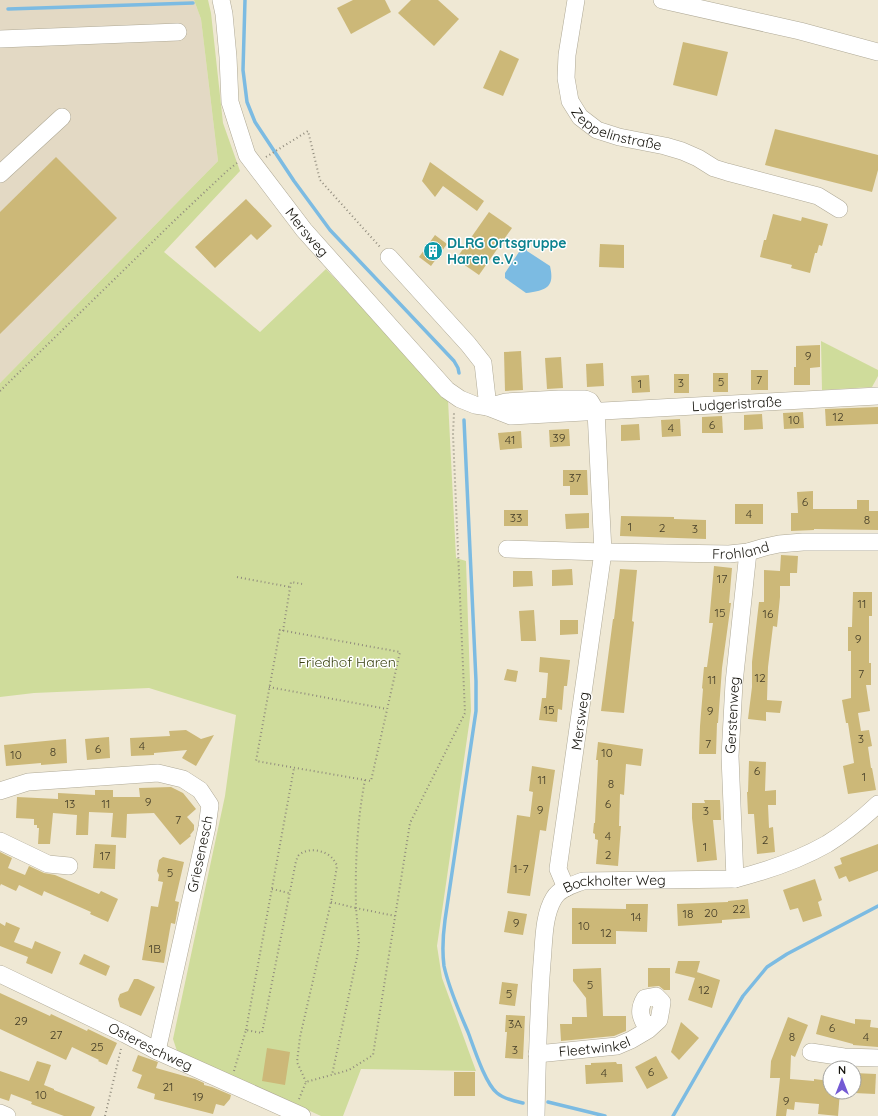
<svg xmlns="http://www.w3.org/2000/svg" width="878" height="1116" viewBox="0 0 878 1116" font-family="Quicksand,sans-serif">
<rect width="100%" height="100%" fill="#efe8d4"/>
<polygon fill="#e3d9c4" points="0,0 194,0 201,19 218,161 0,383"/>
<g fill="#cfdc9b">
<polygon points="194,0 208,0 211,13 223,123 240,171 164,252 260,332 326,269 448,400 456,558 466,561 471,711 437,946 442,978 476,1071 361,1069 343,1116 321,1116 177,1051 173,1039 225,796 236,715 149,688 34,693 0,697 0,383 218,161 201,19"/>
<polygon points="821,341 878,370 878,376 872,387 822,390"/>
</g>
<path fill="#7cbbe2" d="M523 246 527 247V251L550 266C555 288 546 290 526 293L505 278V273L519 252V248Z"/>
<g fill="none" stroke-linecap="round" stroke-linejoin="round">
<g stroke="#7cbbe2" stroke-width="3.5">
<polyline points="245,0 243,70 247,102 255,122 294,181 330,230 454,361 458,368 459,373"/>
<polyline points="8,9 193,3"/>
<path d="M464 420 476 681V711L445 920C443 935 442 951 444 966 449 989 459 1011 468 1032 474 1048 485 1083 497 1093 504 1099 514 1101 523 1103"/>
<polyline points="548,1102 605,1116"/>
<polyline points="673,1116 719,1036 743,996 767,967 787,954 878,906"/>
</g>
</g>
<g fill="#ccb878">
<polygon points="353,0 385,0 391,12 351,34 337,8"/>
<polygon points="411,0 438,0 459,19 434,46 398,13"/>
<polygon points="683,42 728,52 717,96 673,85"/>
<polygon points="500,50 519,59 503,96 483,88"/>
<polygon points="775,129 878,155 878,170 872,192 765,165"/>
<polygon points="56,157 117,218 0,334 0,212"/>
<polygon points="430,162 484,201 477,211 443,186 435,197 422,181"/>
<polygon points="246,199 272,226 257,240 251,234 215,268 195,247"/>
<polygon points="489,212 512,228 479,275 456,259"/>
<polygon points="773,214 801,221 802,217 828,224 822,246 819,245 817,253 815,253 810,273 791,268 792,265 760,257 764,240 766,240"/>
<polygon points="435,235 447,244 431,266 419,257"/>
<polygon points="600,244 624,245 624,268 599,267"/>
<polygon points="820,345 820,367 810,368 810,385 794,385 794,367 796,367 796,346"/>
<polygon points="521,351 523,390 505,391 504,352"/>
<polygon points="561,357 563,388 547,389 545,358"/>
<polygon points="603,363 604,386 587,387 586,364"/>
<rect x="751" y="370" width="17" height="20"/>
<rect x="713" y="373" width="15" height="19"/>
<rect x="674" y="374" width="15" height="19"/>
<polygon points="649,375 650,392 632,393 631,376"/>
<polygon points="878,407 878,424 826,426 825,409"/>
<polygon points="803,412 804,428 784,429 783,413"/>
<polygon points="762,414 763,429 744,430 744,415"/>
<polygon points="722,416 723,433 702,433 702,417"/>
<polygon points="680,419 681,436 662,437 661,420"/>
<polygon points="639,424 640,440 621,441 621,425"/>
<polygon points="569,429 570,446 550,447 549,430"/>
<polygon points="521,431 522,448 500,450 498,433"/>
<polygon points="563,470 587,470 588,495 570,495 570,486 563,486"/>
<polygon points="813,491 813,509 857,509 857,500 869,500 869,511 878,511 878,530 814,529 814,530 791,531 791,513 798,513 797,492"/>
<rect x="735" y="504" width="28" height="20"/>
<rect x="504" y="510" width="24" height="16"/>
<polygon points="589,513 589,528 566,529 565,514"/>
<polygon points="621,516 674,517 674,519 706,520 706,539 620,536"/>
<polygon points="781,555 798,556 797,573 790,573 790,586 780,586 780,597 777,627 773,626 768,667 767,700 782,701 780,713 766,712 766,721 748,719 752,687 752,662 759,602 764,602 764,570 780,571"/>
<polygon points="714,566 732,568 729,603 731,603 722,668 718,723 717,723 716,754 699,754 700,726 703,689 702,688 704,667 707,667 713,623 709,623"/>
<polygon points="572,569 573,585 552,586 552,570"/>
<polygon points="620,569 637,570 632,621 634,622 624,713 601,711 613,619 614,619"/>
<polygon points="513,571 532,571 533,586 513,587"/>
<polygon points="853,592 872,592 872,616 869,616 869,663 871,663 871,685 866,685 870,711 858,713 861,731 869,730 872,746 868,747 871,768 872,768 876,790 848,794 843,766 854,763 848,723 846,723 842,700 851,698 851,651 848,651 848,627 852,627"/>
<polygon points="534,610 536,641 521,641 519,611"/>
<polygon points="560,620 578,620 578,634 560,635"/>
<polygon points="540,657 570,660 567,686 564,686 562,710 558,709 557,722 539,720 542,698 546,698 548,673 539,672"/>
<polygon points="507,669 518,671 516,682 504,680"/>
<polygon points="186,730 201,739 214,735 196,766 182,758 187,750 154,753 154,755 131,756 130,738 170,736 169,731"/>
<polygon points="109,737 110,758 87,760 85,739"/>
<polygon points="66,739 67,763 41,765 41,763 6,766 4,745"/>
<polygon points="598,742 643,749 641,766 626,764 624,795 620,794 619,826 621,826 618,866 596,864 598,840 595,839 595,834 593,833 594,823 595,823 598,760 596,760"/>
<polygon points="749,761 766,762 765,791 776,790 776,805 768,805 769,828 773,827 775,852 757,854 754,814 748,814 747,792 748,792"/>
<polygon points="532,766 555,770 546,831 540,830 530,896 507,893 517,815 530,817 533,792 529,791"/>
<polygon points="171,787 183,793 196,809 187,817 194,825 194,830 190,835 191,836 180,845 154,813 127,814 126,838 111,837 113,813 89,812 88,835 76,835 77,815 53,813 50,844 38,844 39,828 37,828 37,825 34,825 34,819 16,818 17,797 58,799 58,793 95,795 95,790 113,790 113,797 140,797 139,788"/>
<polygon points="704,800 720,800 721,820 713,820 717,860 697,862 692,818 692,803 705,803"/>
<polygon points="95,844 116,845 115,869 93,868"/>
<polygon points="878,844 878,871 849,882 846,876 839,879 834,867 842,864 840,858"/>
<polygon points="0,852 12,858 8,868 25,875 29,866 44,873 55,875 99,894 101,891 118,899 108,922 90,914 91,912 46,892 44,891 42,896 19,885 16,891 1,884 0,886"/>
<polygon points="163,857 184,862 175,901 179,902 175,924 171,923 164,963 142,960 151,906 158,907 163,882 158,881 159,875 157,871 159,860"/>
<polygon points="815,879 822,900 818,902 822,916 803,922 798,908 790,910 783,890"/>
<polygon points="748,899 750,918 722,920 722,923 678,926 677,904 728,902 728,901"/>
<polygon points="626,904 648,904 647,932 616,931 616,944 572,944 572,908 626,909"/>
<polygon points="508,911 527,914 523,935 504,932"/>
<polygon points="6,922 20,928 14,942 32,949 35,941 61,952 52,974 26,963 28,957 0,946 0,923 5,926"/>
<polygon points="84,954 110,966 106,976 79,964"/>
<polygon points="678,961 700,961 696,976 697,972 720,980 712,1008 688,1000 695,978 675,973"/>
<polygon points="601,968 603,1016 626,1016 626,1031 614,1036 561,1041 560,1024 572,1024 572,1017 587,1017 586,998 573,981 573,969"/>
<polygon points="648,968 670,968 670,990 664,990 659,986 648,987"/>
<polygon points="134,979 138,979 155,987 141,1016 120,1007 118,999 120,994 128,991"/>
<polygon points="502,982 518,984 515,1006 499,1004"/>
<polygon points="0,993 50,1016 51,1014 87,1031 88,1029 117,1043 107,1065 98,1061 99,1060 72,1047 66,1060 0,1029"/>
<polygon points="506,1015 525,1016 523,1059 505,1058 507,1032 505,1032"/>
<polygon points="821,1015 855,1024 855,1019 871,1020 870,1027 878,1028 878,1047 853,1045 853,1044 816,1034"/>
<polygon points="788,1017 808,1025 795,1057 791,1055 790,1079 814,1081 814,1079 830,1081 830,1092 840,1092 838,1116 818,1114 819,1104 795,1102 794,1110 787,1109 786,1116 776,1116 780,1078 770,1078 771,1061"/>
<polygon points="681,1022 699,1038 679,1060 671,1052"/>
<polygon points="267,1048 290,1052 285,1085 262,1081"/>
<polygon points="138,1055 158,1062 156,1068 195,1079 204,1083 204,1085 212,1087 231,1095 230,1099 224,1106 216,1104 213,1114 154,1099 155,1094 137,1088 142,1075 132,1071"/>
<polygon points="656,1056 668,1078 647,1089 635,1067"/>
<polygon points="37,1061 51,1065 44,1085 54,1089 54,1090 95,1107 91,1116 64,1116 31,1104 32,1102 11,1094 9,1101 0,1098 0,1071 29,1081"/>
<polygon points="616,1062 617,1064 622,1064 623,1082 586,1084 585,1065 591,1065 591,1063"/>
<rect x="454" y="1072" width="21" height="24"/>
<polygon points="854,1073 876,1074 875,1094 854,1093"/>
</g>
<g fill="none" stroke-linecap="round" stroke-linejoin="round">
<defs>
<g id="minor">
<path id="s1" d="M221 0 224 14 228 57 230 102 247 155 304 230 447 390 460 399 475 405 488 407 511 416 878 396"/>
<path id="s2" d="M576 0 567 55 566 78 570 101 580 117 597 130 619 137 665 146 682 151 698 158 714 168 727 172 818 196 839 209"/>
<polyline points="662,0 800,31 878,52"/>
<polyline points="0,39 178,32"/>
<polyline points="0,174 62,117"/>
<polyline points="389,257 468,344 483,363 488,407 506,402 559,399 585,399 590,401 596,411 603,552 558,869 566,888"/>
<path id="s3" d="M507 549 603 552 729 554 748 552 765 547 779 544 803 542H878"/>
<polyline points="0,791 28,782 158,773 183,779 200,790 210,805 207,827 157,1051"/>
<polyline points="0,841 48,864 69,866"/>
<path id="s4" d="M735 879 730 756 732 720 734 683 748 552"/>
<path id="s5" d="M0 974 125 1034 157 1051 302 1116"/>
<polyline points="811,1052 844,1057 878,1058"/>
<path id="s6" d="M537 1054 617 1046 631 1040 648 1030 659 1020 661 1009 662 1002 656 996 645 998C637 1011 641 1018 648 1030"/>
<polyline points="0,1113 7,1116"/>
<path id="s7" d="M536 1116C537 1065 538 1014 542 963 544 943 543 916 554 898 560 888 573 885 583 881L735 879C766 871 799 860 827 844 845 833 862 819 878 804"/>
</g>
</defs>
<use href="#minor" stroke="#afa996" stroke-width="18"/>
<g stroke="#908b7d" stroke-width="2" stroke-dasharray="1 3" stroke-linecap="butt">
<polyline points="266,157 308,131 320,180 380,247"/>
<polyline points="0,391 175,220 227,171 237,163"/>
<polyline points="237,577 290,587"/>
<polyline points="283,631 291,582 302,584"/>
<polyline points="269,687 387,709"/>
<path d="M365 780 371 781 400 652 280 630 256 761 365 780C357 821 355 866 356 908L395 916"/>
<polyline points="272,889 289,893"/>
<polyline points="331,902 356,908 359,942 357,957 332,1075"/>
<polyline points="246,1030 294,768"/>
<path d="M234 1071 246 1030 262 1033 296 861C297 859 297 857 299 855 308 847 325 850 332 858 334 860 336 863 337 866L331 902 300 1037 297 1062 306 1082"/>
<polyline points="299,1099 306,1082 349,1070 373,1055 410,823 465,713 453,434 454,413"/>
<polyline points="105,1116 121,1049"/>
</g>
<use href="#minor" stroke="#fff" stroke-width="17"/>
</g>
<defs>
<symbol id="building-disc" viewBox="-11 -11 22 22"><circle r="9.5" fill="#0f9aa8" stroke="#fff"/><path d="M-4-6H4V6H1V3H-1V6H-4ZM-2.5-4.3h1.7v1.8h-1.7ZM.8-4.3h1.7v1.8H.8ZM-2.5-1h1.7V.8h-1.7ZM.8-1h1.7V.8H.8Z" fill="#fff"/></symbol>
</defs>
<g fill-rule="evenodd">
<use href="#building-disc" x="422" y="240" width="22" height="22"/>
</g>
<g text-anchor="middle" stroke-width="3" stroke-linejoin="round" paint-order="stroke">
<g font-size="12" fill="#433c27">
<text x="808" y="360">9</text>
<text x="759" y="384">7</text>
<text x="721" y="386">5</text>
<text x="681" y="387">3</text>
<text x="640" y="388">1</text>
<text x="838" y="421">12</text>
<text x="794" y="424">10</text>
<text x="712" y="429">6</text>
<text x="671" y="432">4</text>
<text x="559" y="442">39</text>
<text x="510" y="444">41</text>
<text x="575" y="482">37</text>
<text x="805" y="506">6</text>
<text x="749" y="518">4</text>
<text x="516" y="522">33</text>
<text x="867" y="524">8</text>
<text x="630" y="531">1</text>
<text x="662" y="532">2</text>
<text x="695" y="533">3</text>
<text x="722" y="583">17</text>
<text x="862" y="608">11</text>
<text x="720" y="617">15</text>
<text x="768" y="618">16</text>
<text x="858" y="643">9</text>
<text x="861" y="678">7</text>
<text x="760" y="682">12</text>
<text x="712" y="684">11</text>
<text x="549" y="714">15</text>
<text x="710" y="715">9</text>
<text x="861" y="743">3</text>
<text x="708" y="748">7</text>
<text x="142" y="750">4</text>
<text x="98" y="753">6</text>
<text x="53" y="756">8</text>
<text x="607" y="757">10</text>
<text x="16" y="759">10</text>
<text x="757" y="775">6</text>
<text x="864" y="781">1</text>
<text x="542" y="784">11</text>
<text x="611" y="788">8</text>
<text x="148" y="806">9</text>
<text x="70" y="808">13</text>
<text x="106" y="808">11</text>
<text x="608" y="808">6</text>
<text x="540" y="814">9</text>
<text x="706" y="815">3</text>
<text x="178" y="824">7</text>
<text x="608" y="840">4</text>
<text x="765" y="844">2</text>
<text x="705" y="851">1</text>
<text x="608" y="859">2</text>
<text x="105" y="860">17</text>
<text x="521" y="873">1-7</text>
<text x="170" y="877">5</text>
<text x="739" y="913">22</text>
<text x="711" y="917">20</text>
<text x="688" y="918">18</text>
<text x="636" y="921">14</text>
<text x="516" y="927">9</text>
<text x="584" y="930">10</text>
<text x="606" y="937">12</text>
<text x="155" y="953">1B</text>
<text x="590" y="989">5</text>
<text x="704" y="994">12</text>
<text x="509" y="998">5</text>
<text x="21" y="1025">29</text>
<text x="515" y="1028">3A</text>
<text x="832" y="1032">6</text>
<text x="56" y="1039">27</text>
<text x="792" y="1041">8</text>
<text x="866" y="1041">4</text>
<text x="97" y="1051">25</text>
<text x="515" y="1054">3</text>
<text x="651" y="1076">6</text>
<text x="604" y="1077">4</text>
<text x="168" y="1091">21</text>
<text x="41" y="1099">10</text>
<text x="198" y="1101">19</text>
<text x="786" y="1105">9</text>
</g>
<g font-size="14" fill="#15130c" stroke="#fff">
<text dy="5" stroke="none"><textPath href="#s2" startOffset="160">Zeppelinstraße</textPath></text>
<text dy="5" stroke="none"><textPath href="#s1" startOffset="256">Mersweg</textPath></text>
<text dy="5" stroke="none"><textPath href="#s1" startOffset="763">Ludgeristraße</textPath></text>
<text dy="5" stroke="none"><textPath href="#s3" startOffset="234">Frohland</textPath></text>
<text dy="5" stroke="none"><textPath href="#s4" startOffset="164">Gerstenweg</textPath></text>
<text transform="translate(580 721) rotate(-82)" y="5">Mersweg</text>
<text transform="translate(200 854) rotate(-78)" y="5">Griesenesch</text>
<text dy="5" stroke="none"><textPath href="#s7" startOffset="285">Bockholter Weg</textPath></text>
<text dy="5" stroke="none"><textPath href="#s6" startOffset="58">Fleetwinkel</textPath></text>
<text dy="5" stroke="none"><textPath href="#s5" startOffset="167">Ostereschweg</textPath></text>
</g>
<g font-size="14" font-weight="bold" fill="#0d838f" stroke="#fff" text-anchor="start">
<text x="447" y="248">DLRG Ortsgruppe<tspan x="447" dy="16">Haren e.V.</tspan></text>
</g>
<g font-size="14" fill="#384010" stroke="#fff">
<text x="347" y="667">Friedhof Haren</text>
</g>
</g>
<g transform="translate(842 1080)"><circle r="19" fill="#ffffff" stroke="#a1a19e"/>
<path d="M0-3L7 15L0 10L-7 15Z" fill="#745ad4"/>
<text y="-6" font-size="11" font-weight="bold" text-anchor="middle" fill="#15130c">N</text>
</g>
</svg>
